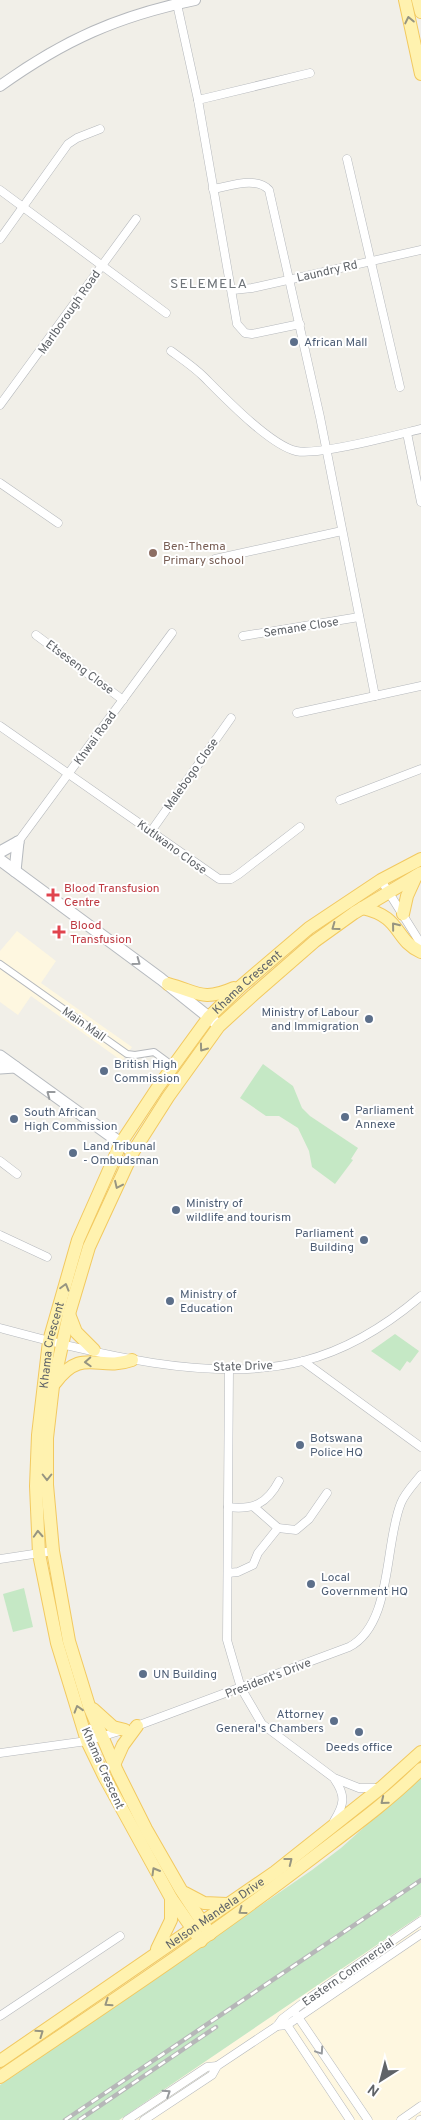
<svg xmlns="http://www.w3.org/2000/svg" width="421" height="2120" viewBox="0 0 421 2120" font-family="Overpass,sans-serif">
<rect width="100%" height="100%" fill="#f1efe8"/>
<g fill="#fef7e0">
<polygon points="17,931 56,961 41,983 132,1047 122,1061 31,996 18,1015 0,1002 0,951"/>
<polygon points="421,1915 421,2120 119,2120 403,1927"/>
</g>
<g fill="#c5e8c5">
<polygon points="263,1064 293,1086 302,1108 310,1116 358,1148 351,1159 353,1160 335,1184 312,1167 309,1151 298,1128 279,1116 266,1116 240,1098"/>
<polygon points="395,1334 419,1351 410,1363 407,1361 400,1371 371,1351"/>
<polygon points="24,1588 33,1627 13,1632 3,1594"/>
<polygon points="421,1776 421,1915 119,2120 0,2120 0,2085 312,1870 341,1848"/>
</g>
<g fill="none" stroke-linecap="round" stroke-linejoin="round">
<defs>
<polyline id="pedestrian" points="0,964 127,1054 135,1055 154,1052 173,1066"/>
<g id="minor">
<polyline points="177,4 198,100 237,324 245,333 252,334 300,324"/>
<polyline points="198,100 310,73"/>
<polyline points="347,159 400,387"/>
<path d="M213 189C230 186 257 176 269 190L320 417 375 696"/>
<polyline points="0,190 166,313"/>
<polyline points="0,239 68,144 77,138 100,129"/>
<polyline points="233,290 252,288 421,250"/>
<path d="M171 351C182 359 194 367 204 377 224 397 270 445 296 451 318 456 396 435 421 429"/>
<polyline points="0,405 136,219"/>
<polyline points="407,433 421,502"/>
<polyline points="0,483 58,523"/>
<polyline points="215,559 342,531"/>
<polyline points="36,635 123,700"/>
<polyline points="243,636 359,617"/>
<polyline points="297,713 421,686"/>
<polyline points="0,726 219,879 231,879 239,874 300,827"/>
<polyline points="340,800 421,769"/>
<polyline points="152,830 231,718"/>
<polyline points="18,842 172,633"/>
<polyline points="381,880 421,944"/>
<polyline points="0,1161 17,1174"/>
<polyline points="0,1235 47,1257"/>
<path d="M0 1328C90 1352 211 1385 303 1361 347 1350 387 1325 421 1296"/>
<polyline points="303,1361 421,1447"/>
<polyline points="229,1369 227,1640 241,1688 262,1724 334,1778 359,1788 378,1788"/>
<path d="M228 1507C253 1510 267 1504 279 1481"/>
<polyline points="254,1507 278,1528"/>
<polyline points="0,1559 53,1551"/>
<polyline points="228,1573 238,1572 253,1565 258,1553 278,1528 296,1530 309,1519 327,1493"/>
<path d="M134 1727 349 1647C393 1624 384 1544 401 1503 405 1493 414 1484 421 1475"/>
<polyline points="0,1753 87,1741 123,1730"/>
<path d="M334 1821C344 1805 346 1796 335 1780"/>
<polyline points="296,2014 368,2120"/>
<polyline points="0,2016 120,1936"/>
<polyline points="285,2022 350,2120"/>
<polyline points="277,2026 287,2025 421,1934"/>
<polyline points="127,2120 207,2067 217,2066"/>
<polyline points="144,2120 212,2075 217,2066 277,2026 282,2019 311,1997 421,1921"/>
<polyline points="401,2120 421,2106"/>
<polyline points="420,2120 421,2120"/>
</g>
<path id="tertiary" d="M0 86C64 40 118 16 195 0"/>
<g id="secondary">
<polyline points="0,852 18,842"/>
<polyline points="0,860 161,979 216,1023"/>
<polyline points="15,871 18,842"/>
<polyline points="0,1056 133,1152"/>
<polyline points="0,1068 15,1067"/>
</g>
<g id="primary">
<polyline points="405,0 421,74"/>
<polyline points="418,0 421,12"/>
<path d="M362 908C403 917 393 939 421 952"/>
<polyline points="403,914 407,896 416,876"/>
<path d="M168 984C198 992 202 1002 234 988"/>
<polyline points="69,1314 76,1332 94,1350"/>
<path d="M55 1383C82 1346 99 1372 132 1360"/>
<polyline points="93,1709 113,1727 125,1730"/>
<polyline points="114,1765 123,1745 137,1726"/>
<polyline points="185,1893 204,1903 227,1904"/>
<polyline points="210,1934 181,1890 146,1829 117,1771 89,1706 69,1641 53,1551 47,1485 47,1438 53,1386 69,1314 89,1247 133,1152 168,1097 219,1026 253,995 315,941 354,913 421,873"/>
<path id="s1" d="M201 1941 171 1898 104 1776 87 1741 57 1643 39 1554 36 1486 38 1435 49 1341 78 1240 121 1143 158 1087 209 1017 241 986 309 928 381 880 421 859"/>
<polyline points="157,1949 171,1920 171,1898"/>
<path id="s2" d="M0 2061 275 1872 382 1787 421 1752"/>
<path d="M0 2077C103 2007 208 1938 307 1862 346 1832 387 1803 421 1769"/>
</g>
</defs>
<use href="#pedestrian" stroke="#b5b8bc" stroke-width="8"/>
<use href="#minor" stroke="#b5b8bc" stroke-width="9"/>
<use href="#tertiary" stroke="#b5b8bc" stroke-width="12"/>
<use href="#secondary" stroke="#b6babf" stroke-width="13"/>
<use href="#primary" stroke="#f2c960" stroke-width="14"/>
<use href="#pedestrian" stroke="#fff" stroke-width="6"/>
<use href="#minor" stroke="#fff" stroke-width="8"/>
<use href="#tertiary" stroke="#fff" stroke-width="10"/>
<use href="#secondary" stroke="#fff" stroke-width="11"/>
<use href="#primary" stroke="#fff2af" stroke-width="12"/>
<defs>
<g id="rail">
<polyline points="65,2120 421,1880"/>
<polyline points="79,2120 216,2027"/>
</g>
</defs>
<use href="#rail" stroke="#b6b7b8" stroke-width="4.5"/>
<use href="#rail" stroke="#fff" stroke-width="2.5" stroke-dasharray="8" stroke-linecap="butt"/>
</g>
<defs><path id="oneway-chevron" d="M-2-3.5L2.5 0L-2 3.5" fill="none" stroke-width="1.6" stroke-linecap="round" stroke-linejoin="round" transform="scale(1.25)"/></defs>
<g stroke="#979581">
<use href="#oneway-chevron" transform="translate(409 20) rotate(-102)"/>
<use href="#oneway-chevron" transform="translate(395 926) rotate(-129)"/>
<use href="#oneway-chevron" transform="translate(335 927) rotate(144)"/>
<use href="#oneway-chevron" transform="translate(203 1048) rotate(126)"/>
<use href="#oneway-chevron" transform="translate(118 1185) rotate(115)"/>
<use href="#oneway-chevron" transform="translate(65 1287) rotate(-74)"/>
<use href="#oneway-chevron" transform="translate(88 1362) rotate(177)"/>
<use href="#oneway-chevron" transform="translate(47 1477) rotate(90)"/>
<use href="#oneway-chevron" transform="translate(38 1534) rotate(-93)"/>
<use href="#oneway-chevron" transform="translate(78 1709) rotate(-107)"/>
<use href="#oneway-chevron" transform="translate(384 1801) rotate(141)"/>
<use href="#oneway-chevron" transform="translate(289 1861) rotate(-38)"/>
<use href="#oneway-chevron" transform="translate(155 1871) rotate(-120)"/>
<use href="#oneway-chevron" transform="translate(242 1911) rotate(144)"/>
<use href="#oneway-chevron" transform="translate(108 2003) rotate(146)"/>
<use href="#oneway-chevron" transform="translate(40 2033) rotate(-35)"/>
</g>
<g stroke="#979a9d">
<use href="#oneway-chevron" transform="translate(137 962) rotate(36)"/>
<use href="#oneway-chevron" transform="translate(50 1094) rotate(-143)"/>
<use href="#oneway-chevron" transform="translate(320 2051) rotate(56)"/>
<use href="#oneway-chevron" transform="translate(167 2093) rotate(-33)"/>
</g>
<g fill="#5c6f8a" stroke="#fff" stroke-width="2">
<circle cx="294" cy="342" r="5"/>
<circle cx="369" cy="1019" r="5"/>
<circle cx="104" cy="1071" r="5"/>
<circle cx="345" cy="1117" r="5"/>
<circle cx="14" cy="1119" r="5"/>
<circle cx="73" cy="1153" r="5"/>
<circle cx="176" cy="1210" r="5"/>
<circle cx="364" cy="1240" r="5"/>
<circle cx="170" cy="1301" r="5"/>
<circle cx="300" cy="1445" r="5"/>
<circle cx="311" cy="1584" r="5"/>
<circle cx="143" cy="1674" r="5"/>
<circle cx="334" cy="1721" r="5"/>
<circle cx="359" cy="1732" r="5"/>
</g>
<circle fill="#8d6e63" stroke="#fff" stroke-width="2" cx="153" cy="553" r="5"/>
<g fill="#e0444e" stroke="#fff" stroke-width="2">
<path d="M50.5 887.5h5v5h5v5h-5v5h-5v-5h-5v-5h5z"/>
<path d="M56.5 924.5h5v5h5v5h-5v5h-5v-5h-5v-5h5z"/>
</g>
<g text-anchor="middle" stroke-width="4" stroke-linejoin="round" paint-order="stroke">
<g font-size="12" fill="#5f6368" stroke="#fff">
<text transform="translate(327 271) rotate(-13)" y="4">Laundry Rd</text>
<text transform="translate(69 312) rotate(-55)" y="4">Marlborough Road</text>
<text transform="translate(301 627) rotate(-9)" y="4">Semane Close</text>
<text transform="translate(80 667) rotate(37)" y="4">Etseseng Close</text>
<text transform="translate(95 738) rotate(-54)" y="4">Khwai Road</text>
<text transform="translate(191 774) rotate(-55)" y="4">Malebogo Close</text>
<text transform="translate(172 847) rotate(36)" y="4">Kutlwano Close</text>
<text dy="4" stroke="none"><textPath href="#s1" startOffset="1054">Khama Crescent</textPath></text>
<text transform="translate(84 1024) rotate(35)" y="4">Main Mall</text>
<text dy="4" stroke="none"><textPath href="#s1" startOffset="634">Khama Crescent</textPath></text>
<text transform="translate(243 1366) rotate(-2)" y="4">State Drive</text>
<text transform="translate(268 1678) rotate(-21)" y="4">President's Drive</text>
<text transform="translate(103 1768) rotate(66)" y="4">Khama Crescent</text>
<text dy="4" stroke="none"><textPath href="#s2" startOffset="261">Nelson Mandela Drive</textPath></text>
<text transform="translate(348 1972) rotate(-35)" y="4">Eastern Commercial</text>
</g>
<g font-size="12" fill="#4e5e75" stroke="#fff" text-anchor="start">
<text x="304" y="346">African Mall</text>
<text x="359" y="1016" text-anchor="end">Ministry of Labour<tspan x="359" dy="14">and Immigration</tspan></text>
<text x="114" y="1068">British High<tspan x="114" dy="14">Commission</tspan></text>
<text x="355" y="1114">Parliament<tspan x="355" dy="14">Annexe</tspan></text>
<text x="24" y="1116">South African<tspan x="24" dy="14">High Commission</tspan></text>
<text x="83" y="1150">Land Tribunal<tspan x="83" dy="14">- Ombudsman</tspan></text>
<text x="186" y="1207">Ministry of<tspan x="186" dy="14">wildlife and tourism</tspan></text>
<text x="354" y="1237" text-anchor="end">Parliament<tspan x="354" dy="14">Building</tspan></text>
<text x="180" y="1298">Ministry of<tspan x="180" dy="14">Education</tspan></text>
<text x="310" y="1442">Botswana<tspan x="310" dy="14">Police HQ</tspan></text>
<text x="321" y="1581">Local<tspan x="321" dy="14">Government HQ</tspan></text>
<text x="153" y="1678">UN Building</text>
<text x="324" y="1718" text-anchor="end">Attorney<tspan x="324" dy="14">General's Chambers</tspan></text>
<text x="359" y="1751" text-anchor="middle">Deeds office</text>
</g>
<g font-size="12" fill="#785e54" stroke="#fff" text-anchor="start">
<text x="163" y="550">Ben-Thema<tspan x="163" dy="14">Primary school</tspan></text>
</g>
<g font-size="12" fill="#be3a42" stroke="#fff" text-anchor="start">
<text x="64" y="892">Blood Transfusion<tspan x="64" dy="14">Centre</tspan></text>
<text x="70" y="929">Blood<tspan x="70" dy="14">Transfusion</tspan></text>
</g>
<g font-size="14" letter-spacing="1" fill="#70757a" stroke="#fff">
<text x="209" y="288">SELEMELA</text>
</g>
</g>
<g transform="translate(381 2080) rotate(216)" stroke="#ffffff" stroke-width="4" paint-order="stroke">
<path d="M0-4L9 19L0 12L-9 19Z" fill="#5f6368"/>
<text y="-8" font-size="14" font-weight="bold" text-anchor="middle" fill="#5f6368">N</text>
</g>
</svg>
